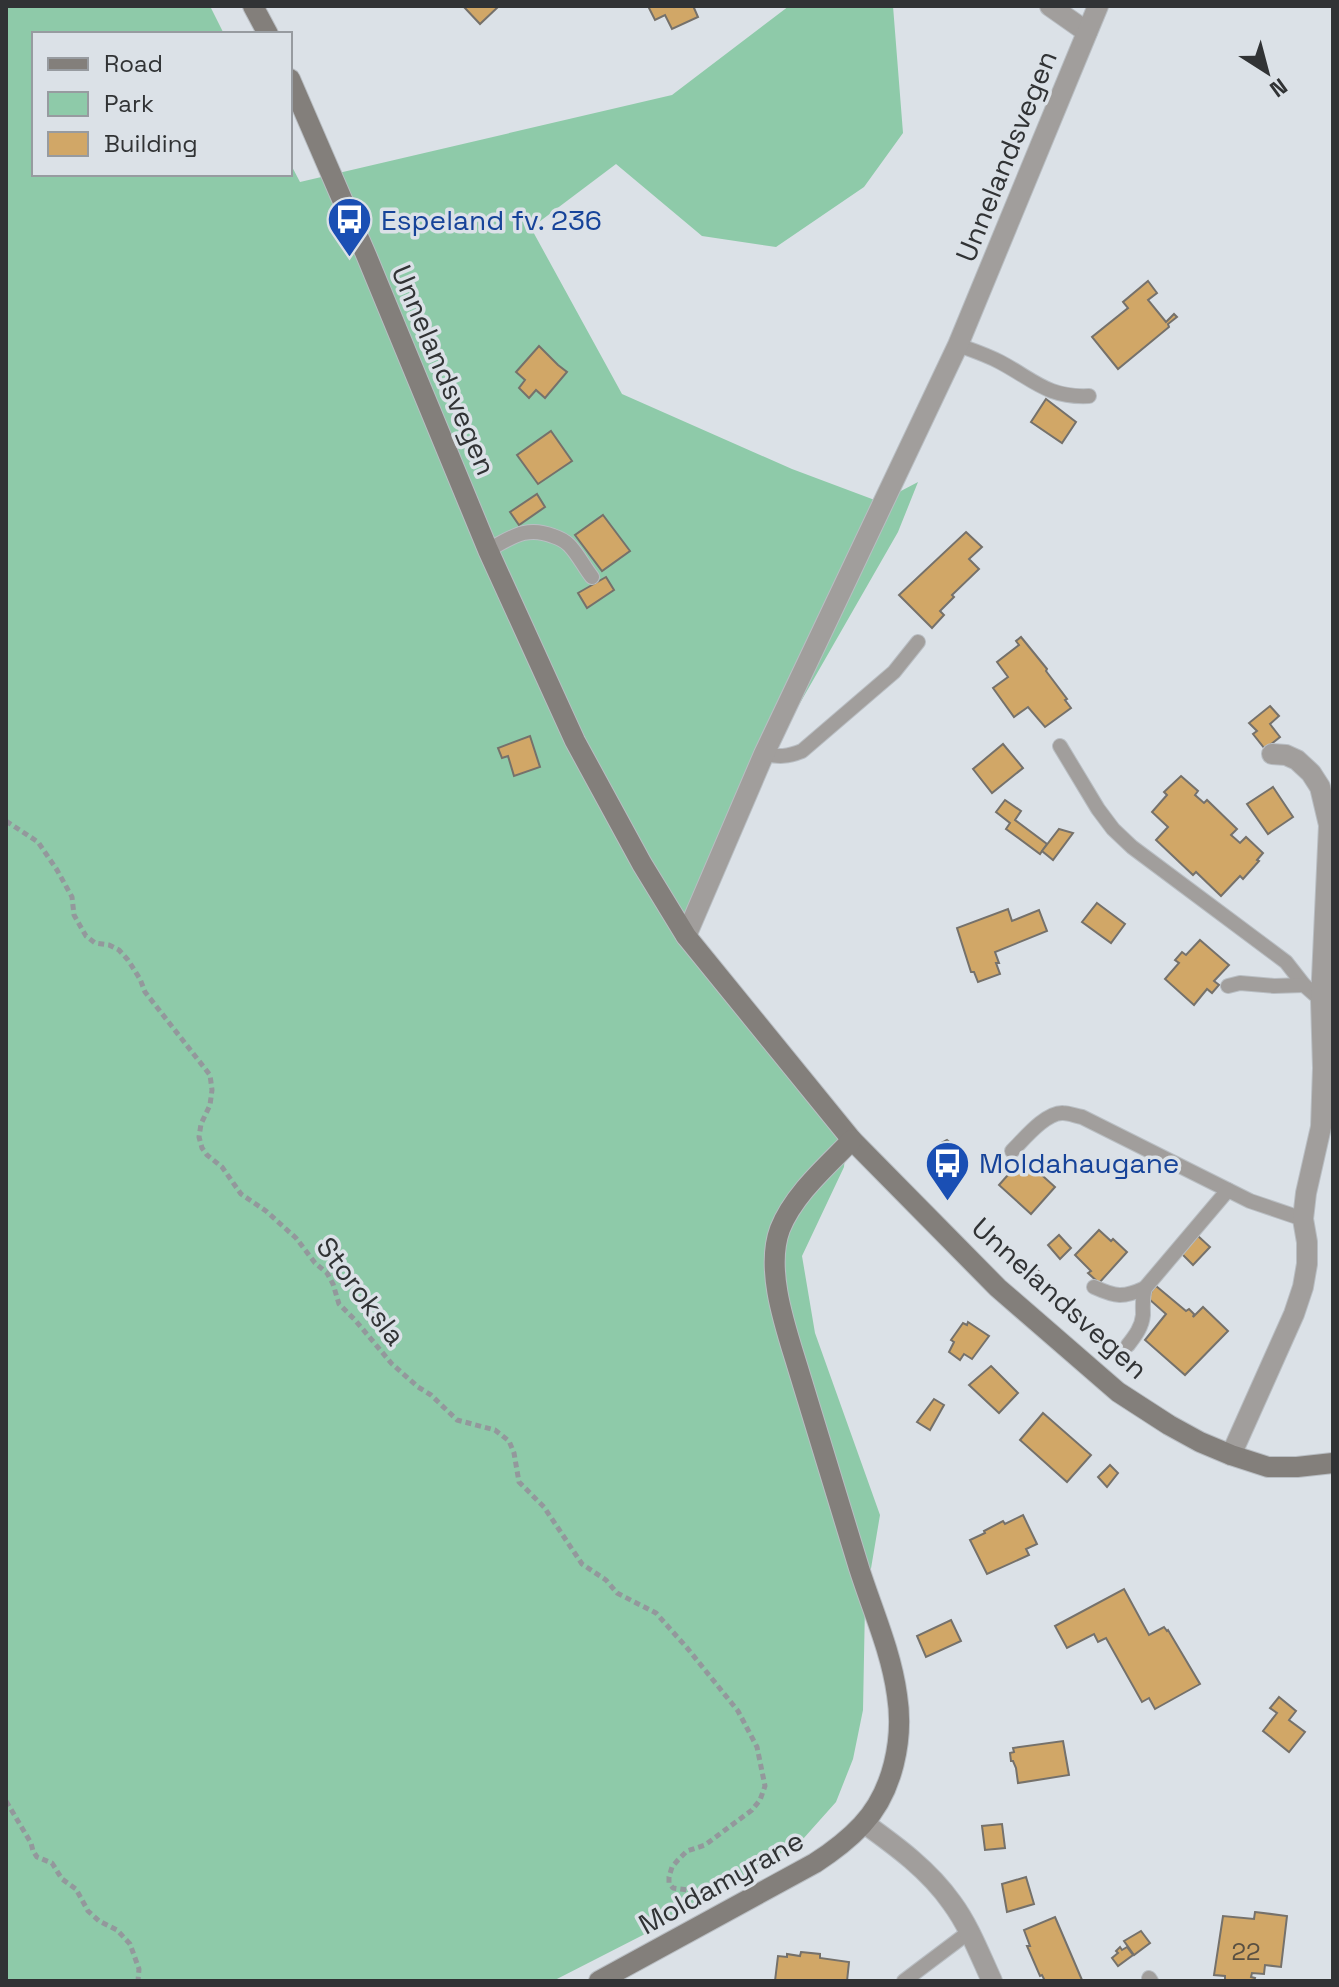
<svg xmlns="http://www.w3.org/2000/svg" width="1339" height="1987" viewBox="0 0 1339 1987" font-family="'Space Grotesk',sans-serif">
<rect width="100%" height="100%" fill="#dbe1e7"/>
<polygon fill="#8ecaa9" points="6,6 210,6 224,34 34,34 34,174 290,174 290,163 300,182 672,95 789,6 893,6 903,133 864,187 776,247 702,236 616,164 531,228 622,394 792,469 880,502 918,482 898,532 710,860 686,911 717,991 848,1125 844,1167 802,1256 815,1333 880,1515 865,1604 863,1710 853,1759 836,1802 803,1839 741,1879 643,1935 553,1981 6,1981"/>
<g fill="#d1a767" stroke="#75716b" stroke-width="2">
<polygon points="463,6 499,6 480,24"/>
<polygon points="648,6 697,6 694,8 698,17 672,29 665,15 655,20"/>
<polygon points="1148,281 1157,293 1148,300 1166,322 1174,314 1177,317 1168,324 1169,327 1118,369 1092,337 1128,308 1123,302"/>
<polygon points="539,346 558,365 567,372 545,398 536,390 529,398 519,388 525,380 516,372"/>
<polygon points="1046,399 1076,422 1062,443 1031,422"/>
<polygon points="551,431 572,461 538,484 517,455"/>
<polygon points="537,494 545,507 519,525 510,512"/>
<polygon points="603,515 630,551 602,571 575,535"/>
<polygon points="966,532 982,547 969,559 979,569 952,595 954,597 940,611 944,615 932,628 899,595"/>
<polygon points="606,577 614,590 587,608 578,593"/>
<polygon points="1021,637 1047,669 1046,671 1067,699 1065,700 1071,708 1045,727 1028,707 1014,717 993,688 1008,677 997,662 1019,645 1016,641"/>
<polygon points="1270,706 1279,716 1270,724 1280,737 1265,749 1253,734 1257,731 1249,723"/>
<polygon points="530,736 540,767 514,776 508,756 502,758 498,748"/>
<polygon points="1003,744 1023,768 992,793 973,769"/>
<polygon points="1181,776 1198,791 1195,795 1204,803 1207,800 1237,829 1231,835 1240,843 1246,837 1263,853 1257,860 1259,861 1243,879 1240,876 1221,896 1196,872 1193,875 1156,840 1168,827 1152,812 1167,795 1164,792"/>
<polygon points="1273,787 1293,817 1268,834 1247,804"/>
<polygon points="1005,800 1021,811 1015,820 1047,844 1040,854 1006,829 1010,823 996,812"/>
<polygon points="1059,829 1073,833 1053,860 1042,851"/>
<polygon points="1097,903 1125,924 1111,943 1082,922"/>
<polygon points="1008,909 1012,921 1039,910 1047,931 995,952 999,963 996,963 1000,974 978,982 974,972 971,972 957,928"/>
<polygon points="1200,940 1229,965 1214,981 1219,985 1212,993 1207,989 1194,1005 1165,979 1179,963 1175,960 1182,952 1186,955"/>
<polygon points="947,1140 955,1147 952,1149 958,1158 956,1158 958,1161 953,1164 952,1161 949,1163 941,1149 944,1147 941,1143"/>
<polygon points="1023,1158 1055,1187 1031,1214 999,1185"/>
<polygon points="1099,1230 1111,1241 1113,1239 1127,1252 1099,1283 1088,1273 1091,1271 1075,1255"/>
<polygon points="1059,1235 1071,1248 1060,1259 1048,1245"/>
<polygon points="1198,1236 1210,1247 1193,1265 1182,1254"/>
<polygon points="1036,1268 1046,1280 1037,1287 1027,1275"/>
<polygon points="1156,1286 1186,1311 1189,1309 1194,1314 1193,1317 1203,1307 1228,1331 1185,1375 1145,1340 1166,1314 1149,1299 1152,1290"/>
<polygon points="968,1322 989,1336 972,1359 964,1354 960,1360 949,1352 954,1342 951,1340 963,1323 967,1325"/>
<polygon points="991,1366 1018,1393 999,1413 969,1385"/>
<polygon points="934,1399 944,1405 930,1430 917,1422"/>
<polygon points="1043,1413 1091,1455 1067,1482 1020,1440"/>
<polygon points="1110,1465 1118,1473 1107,1487 1098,1477"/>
<polygon points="1023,1515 1037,1544 1026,1549 1029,1555 987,1574 970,1540 985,1533 984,1531 1003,1521 1005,1524"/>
<polygon points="1124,1589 1149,1635 1164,1627 1167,1631 1168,1630 1200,1684 1155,1709 1149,1698 1142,1702 1106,1638 1098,1642 1094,1634 1067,1648 1055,1626"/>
<polygon points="951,1620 961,1641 926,1657 917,1636"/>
<polygon points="1279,1697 1296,1711 1289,1720 1305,1732 1289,1752 1263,1731 1277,1713 1270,1708"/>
<polygon points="1063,1741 1069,1775 1018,1783 1016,1768 1013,1761 1011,1761 1010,1753 1014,1752 1013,1748"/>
<polygon points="1002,1824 1005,1848 985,1850 982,1826"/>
<polygon points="1026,1877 1034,1904 1007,1912 1002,1884"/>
<polygon points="1255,1912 1287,1916 1281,1967 1265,1965 1264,1974 1252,1973 1251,1977 1255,1978 1254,1981 1225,1981 1225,1976 1214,1975 1223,1916 1254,1919"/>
<polygon points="1055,1917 1082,1980 1079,1981 1045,1981 1042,1975 1040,1976 1027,1946 1030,1946 1024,1930"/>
<polygon points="1141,1931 1150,1943 1134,1955 1124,1941"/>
<polygon points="1120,1947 1122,1950 1127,1947 1133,1955 1118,1966 1112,1958 1118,1953 1116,1951"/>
<polygon points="801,1952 820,1954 820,1958 849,1962 847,1981 775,1981 778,1956 787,1957 787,1954 800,1956"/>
</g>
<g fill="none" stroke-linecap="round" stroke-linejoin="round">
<defs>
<g id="lane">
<path d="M958 345C972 350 987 355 1000 362 1034 380 1048 398 1089 396"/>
<path d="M488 550C511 538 526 525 553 536 559 538 565 541 569 545 578 554 584 567 592 577"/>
<polyline points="1060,746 1098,809 1113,829 1132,847 1286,962 1304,985 1321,1000"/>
<path d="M764 754C779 757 787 757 802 751L894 672 918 642"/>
<polyline points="1228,986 1240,983 1274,986 1304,985"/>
<path d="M1012 1151C1024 1139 1046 1112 1063 1113 1069 1113 1076 1116 1082 1117L1250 1201 1303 1219"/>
<path d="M1094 1287C1116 1297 1123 1298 1145 1288"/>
<path d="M1128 1345C1135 1336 1142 1327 1143 1315 1143 1305 1142 1298 1145 1288L1228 1190"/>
<polyline points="1149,1978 1151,1981"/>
<polyline points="904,1981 969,1932"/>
</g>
<g id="street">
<polyline points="1050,6 1087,32"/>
<polyline points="686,936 764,754 958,345 1098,6"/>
<polyline points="1231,1455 1294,1314 1303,1287 1307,1264 1307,1242 1303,1219 1306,1193 1321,1127 1323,1068 1321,1000 1329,825 1320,787 1311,773 1297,760 1286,755 1272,754"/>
<path d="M864 1823C896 1846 929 1870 952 1903 969 1926 980 1955 992 1981"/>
</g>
<g id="secondary">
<polyline points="253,6 268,34"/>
<polyline points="290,79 367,257 488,550 575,741 642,864 686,936 852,1140 998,1288 1118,1392 1169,1425 1200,1442 1231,1455 1268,1467 1297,1467 1333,1463"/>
<path d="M599 1981 815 1863C832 1852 848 1840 862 1825 893 1792 904 1739 897 1695 891 1651 872 1609 859 1568 838 1500 817 1432 797 1365 785 1326 765 1269 780 1229 794 1194 827 1166 852 1140"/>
</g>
</defs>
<use href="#lane" stroke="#b9bec3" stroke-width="16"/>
<use href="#street" stroke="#b9bec3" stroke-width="22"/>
<use href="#secondary" stroke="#b9bec3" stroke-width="22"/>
<g stroke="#93989c" stroke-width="5" stroke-dasharray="6 4" stroke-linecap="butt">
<polyline points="6,821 38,842 57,870 72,897 74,915 86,936 95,943 109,945 119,950 128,960 140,979 145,992 210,1075 212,1090 210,1105 201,1124 199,1137 202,1148 207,1155 222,1167 241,1194 266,1211 296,1238 315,1263 327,1273 333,1284 339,1304 355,1320 392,1364 418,1387 431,1395 457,1420 495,1430 509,1441 514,1453 519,1482 544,1507 582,1564 606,1580 617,1593 656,1613 688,1649 738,1711 757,1747 765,1786 760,1800 752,1810 705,1845 687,1851 678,1860 672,1867 669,1877 669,1883 673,1888 688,1890 698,1903"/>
<polyline points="6,1801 31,1843 33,1851 37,1857 52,1863 62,1879 76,1889 88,1911 99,1921 117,1930 130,1944 139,1969 138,1981"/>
</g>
<use href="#lane" stroke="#a19e9c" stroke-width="14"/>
<use href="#street" stroke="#a19e9c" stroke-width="20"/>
<use href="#secondary" stroke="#837f7b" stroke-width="20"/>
</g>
<defs>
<symbol id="bus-pin" viewBox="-11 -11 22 30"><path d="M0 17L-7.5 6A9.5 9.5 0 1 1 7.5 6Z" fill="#1a4fb4" stroke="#dbe1e7"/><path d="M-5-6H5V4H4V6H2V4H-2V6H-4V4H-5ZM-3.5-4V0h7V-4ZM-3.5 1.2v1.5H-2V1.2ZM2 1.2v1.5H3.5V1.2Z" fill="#fff"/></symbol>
</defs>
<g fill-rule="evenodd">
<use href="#bus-pin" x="324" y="194" width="51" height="69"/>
<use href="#bus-pin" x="922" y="1138" width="51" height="69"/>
</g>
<g text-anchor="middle" stroke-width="7" stroke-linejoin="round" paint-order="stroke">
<g font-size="24" fill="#595042">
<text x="1246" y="1960">22</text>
</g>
<g font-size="28" fill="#313335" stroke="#dbe1e7">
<text transform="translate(1006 156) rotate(-68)" y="10">Unnelandsvegen</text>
<text transform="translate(444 370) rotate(67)" y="10">Unnelandsvegen</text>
<text transform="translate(361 1291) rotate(53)" y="10">Storoksla</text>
<text transform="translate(1060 1298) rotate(42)" y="10">Unnelandsvegen</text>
<text transform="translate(721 1882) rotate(-29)" y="10">Moldamyrane</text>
</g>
<g font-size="28" fill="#164399" stroke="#dbe1e7" text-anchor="start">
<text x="381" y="230">Espeland fv. 236</text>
<text x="979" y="1173">Moldahaugane</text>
</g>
</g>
<rect width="1339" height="1987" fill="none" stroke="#313335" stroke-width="16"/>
<rect x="32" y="32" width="260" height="144" fill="#dbe1e7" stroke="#979ba0" stroke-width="2"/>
<rect x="48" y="58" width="40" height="12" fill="#837f7b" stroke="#979ba0" stroke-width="2"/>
<text x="104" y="72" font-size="24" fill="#313335">Road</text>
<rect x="48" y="92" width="40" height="24" fill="#8ecaa9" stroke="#979ba0" stroke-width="2"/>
<text x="104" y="112" font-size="24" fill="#313335">Park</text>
<rect x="48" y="132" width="40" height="24" fill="#d1a767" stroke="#979ba0" stroke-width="2"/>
<text x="104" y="152" font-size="24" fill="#313335">Building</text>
<g transform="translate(1267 72) rotate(144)" stroke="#dbe1e7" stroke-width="6" paint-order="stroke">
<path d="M0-6L14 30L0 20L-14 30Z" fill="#313335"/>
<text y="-12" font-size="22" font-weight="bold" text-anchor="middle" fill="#313335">N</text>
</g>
</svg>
